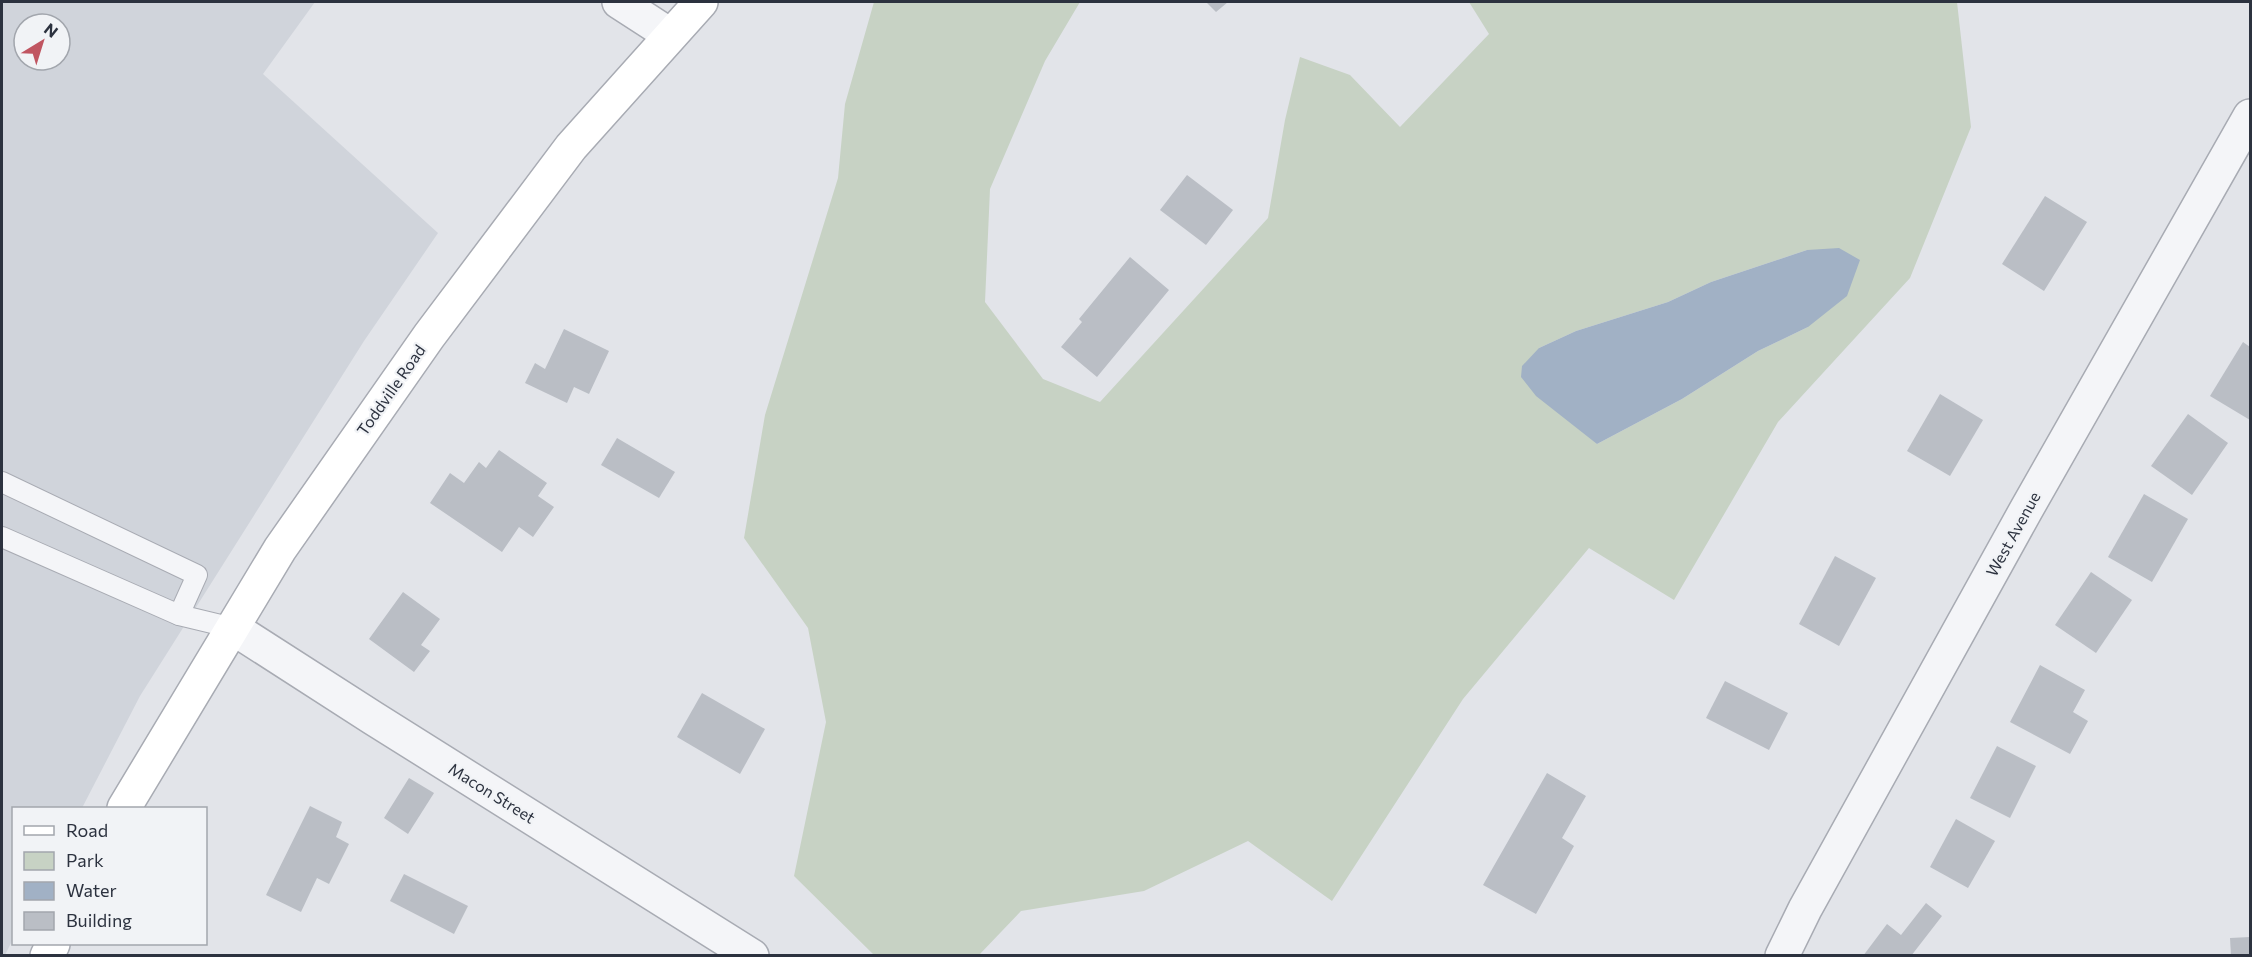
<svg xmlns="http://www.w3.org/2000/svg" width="2252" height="957" viewBox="0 0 2252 957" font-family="Commissioner,sans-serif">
<rect width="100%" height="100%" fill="#e2e4e9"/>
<path fill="#d0d4db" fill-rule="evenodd" d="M2 2H315L263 74 438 233 364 341 140 696 82 808H14L13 939 5 955 2 956ZM24 24H60V60H24Z"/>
<path fill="#c7d2c4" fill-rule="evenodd" d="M874 2H1080L1045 61 990 189 985 302 1043 379 1100 402 1268 218 1285 120 1300 57 1350 75 1400 127 1489 34 1469 2H1957L1971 127 1910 278 1778 422 1674 600 1589 548 1463 699 1332 901 1248 841 1144 891 1021 911 979 955H874L794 876 826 722 808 628 744 538 765 415 838 178 845 104ZM1807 250 1808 327 1758 351 1682 399 1597 444 1539 348 1576 331 1668 302 1711 282Z"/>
<polygon fill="#a1b1c5" points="1839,248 1860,260 1847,296 1808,327 1758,351 1682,399 1597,444 1536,396 1521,377 1522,366 1539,348 1576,331 1668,302 1711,282 1807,250"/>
<g fill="#babec5">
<polygon points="1206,2 1228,2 1216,12"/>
<polygon points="1187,175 1233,210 1206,245 1160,210"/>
<polygon points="2045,196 2087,222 2044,291 2002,264"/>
<polygon points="1130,257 1169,290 1097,377 1061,347 1082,322 1079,319"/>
<polygon points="564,329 609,351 589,394 574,387 567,403 525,383 535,363 545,369"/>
<polygon points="2243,342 2250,347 2250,420 2210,396"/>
<polygon points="1940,394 1983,420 1950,476 1907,451"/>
<polygon points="2188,414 2228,443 2192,495 2151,466"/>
<polygon points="617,438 675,472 659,498 601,465"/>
<polygon points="499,450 547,483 538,496 554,507 533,537 519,527 502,552 430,503 450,473 464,483 479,462 486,468"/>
<polygon points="2144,494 2188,519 2152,582 2108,557"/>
<polygon points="1835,556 1876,578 1839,646 1799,624"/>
<polygon points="2091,572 2132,600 2096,653 2055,625"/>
<polygon points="403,592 440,619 421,645 430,651 414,672 369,639"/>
<polygon points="2040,665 2085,690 2073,712 2088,721 2070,754 2010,722"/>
<polygon points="1725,681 1788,713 1769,750 1706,718"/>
<polygon points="702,693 765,729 740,774 677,737"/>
<polygon points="1997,746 2036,766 2010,818 1970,798"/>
<polygon points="1547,773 1586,796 1562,838 1574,846 1536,914 1483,885"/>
<polygon points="409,778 434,793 408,834 384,818"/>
<polygon points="310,806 342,822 336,837 349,844 329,884 317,878 301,912 266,895"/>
<polygon points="1956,819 1995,841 1968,888 1930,867"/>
<polygon points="404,874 468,906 454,934 390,901"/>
<polygon points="1926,903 1942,916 1911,956 1863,956 1887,924 1901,935"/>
<polygon points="2250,937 2250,956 2231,956 2230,938"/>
</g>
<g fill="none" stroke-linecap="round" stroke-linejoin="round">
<defs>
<g id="lane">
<polyline points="2,482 197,575 179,615"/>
<polyline points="2,537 179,615 233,628"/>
</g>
<g id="street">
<polyline points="619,2 670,35"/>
<polyline points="233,628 373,718 752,956"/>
<polyline points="1782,956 1805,909 2026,510 2250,116"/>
</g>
<g id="secondary">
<polyline points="124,808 280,549 429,336 571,147 701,2"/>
<polyline points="47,956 53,944"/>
</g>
</defs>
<use href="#lane" stroke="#a8abb3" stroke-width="22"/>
<use href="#street" stroke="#a8abb3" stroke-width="36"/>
<use href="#secondary" stroke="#a8abb3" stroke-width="36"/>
<use href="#lane" stroke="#f4f5f8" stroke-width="20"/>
<use href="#street" stroke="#f4f5f8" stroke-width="33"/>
<use href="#secondary" stroke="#fff" stroke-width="33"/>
</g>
<g text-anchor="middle" stroke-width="4.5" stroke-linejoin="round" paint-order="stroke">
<g font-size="16" fill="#2c323f" stroke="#f1f3f6">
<text transform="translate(391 390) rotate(-55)" y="6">Toddville Road</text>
<text transform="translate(2013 534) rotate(-61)" y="6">West Avenue</text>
<text transform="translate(492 793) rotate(32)" y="6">Macon Street</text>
</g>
</g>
<rect width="2252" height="957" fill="none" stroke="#2c323f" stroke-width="6"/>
<rect x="12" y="807" width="195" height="138" fill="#f1f3f6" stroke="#a2a6ad" stroke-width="1.5"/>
<rect x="24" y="826" width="30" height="9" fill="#ffffff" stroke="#a2a6ad" stroke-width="1.5"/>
<text x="66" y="837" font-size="18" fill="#2c323f">Road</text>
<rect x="24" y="852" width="30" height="18" fill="#c7d2c4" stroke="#a2a6ad" stroke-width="1.5"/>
<text x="66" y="867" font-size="18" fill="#2c323f">Park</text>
<rect x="24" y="882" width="30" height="18" fill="#a1b1c5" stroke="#a2a6ad" stroke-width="1.5"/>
<text x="66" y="897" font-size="18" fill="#2c323f">Water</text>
<rect x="24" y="912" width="30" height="18" fill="#babec5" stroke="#a2a6ad" stroke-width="1.5"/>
<text x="66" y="927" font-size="18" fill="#2c323f">Building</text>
<g transform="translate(42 42) rotate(38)"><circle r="28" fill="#f1f3f6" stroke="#a2a6ad" stroke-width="1.5"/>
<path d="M0-4.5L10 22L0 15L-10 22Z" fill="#c05561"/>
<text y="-9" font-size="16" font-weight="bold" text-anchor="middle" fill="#2c323f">N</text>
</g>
</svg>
